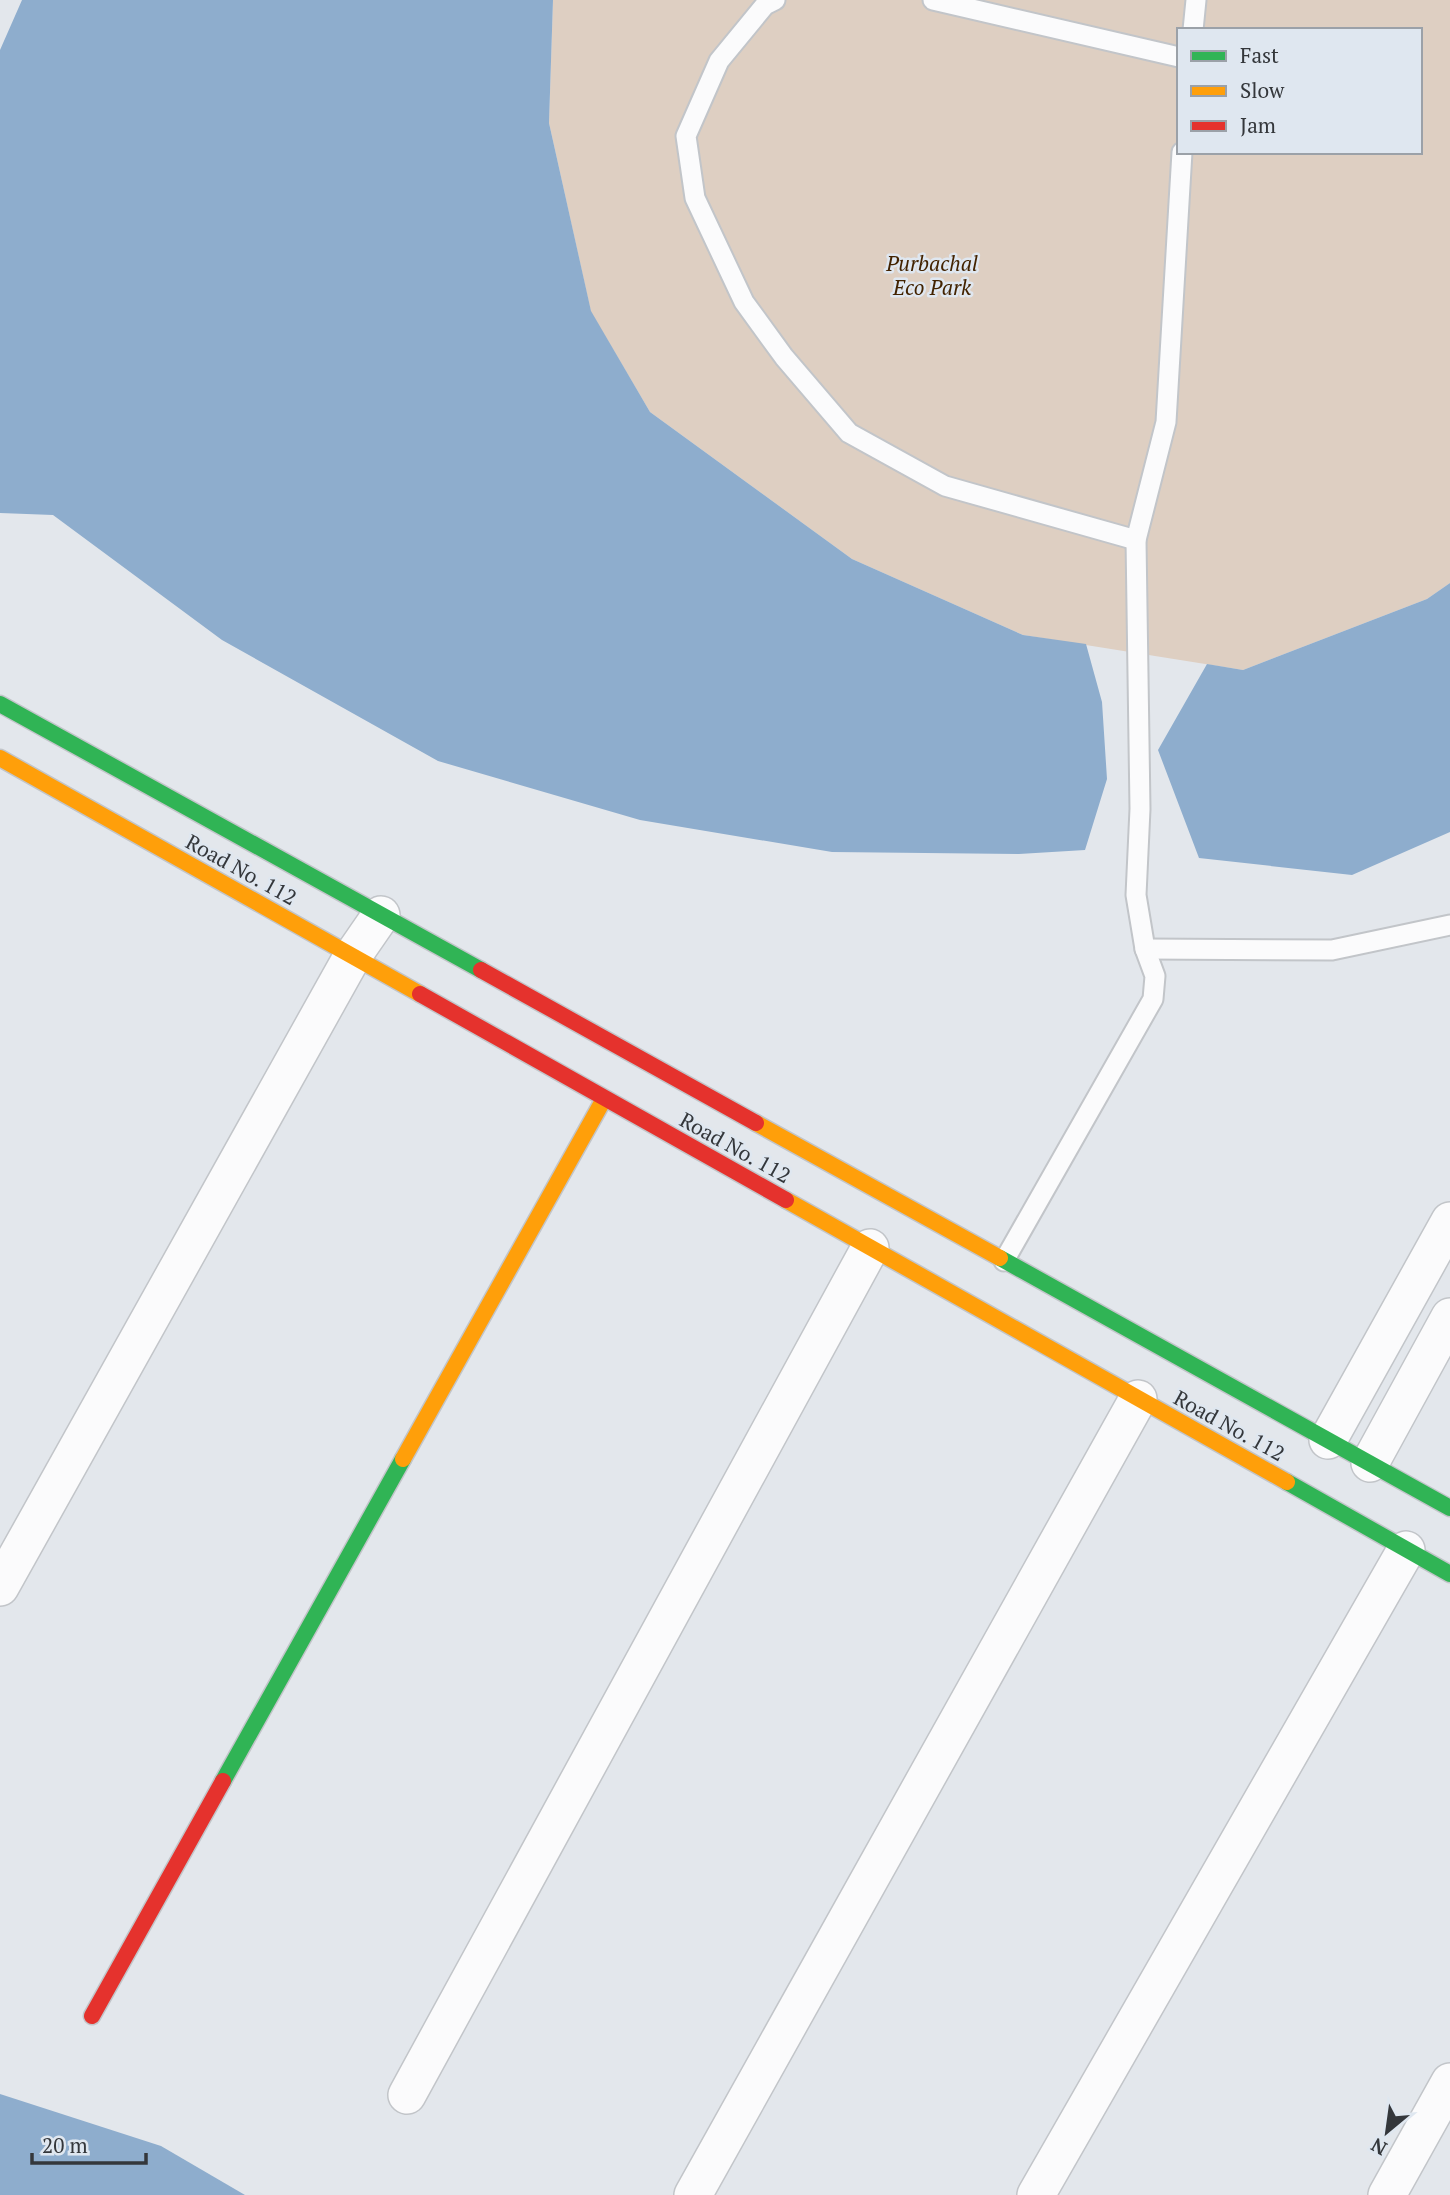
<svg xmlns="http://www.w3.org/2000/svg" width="1450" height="2195" viewBox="0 0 1450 2195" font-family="'PT Serif',serif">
<rect width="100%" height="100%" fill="#e3e7ec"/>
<path fill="#decfc2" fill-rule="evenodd" d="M553 0H1450V583L1427 599 1243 670 1023 635 852 559 650 412 591 312 549 123ZM1179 30H1420V152H1179Z"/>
<g fill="#8eadcd">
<polygon points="22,0 553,0 549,123 591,311 650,412 852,559 1023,635 1086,644 1102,702 1107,779 1085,850 1019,854 832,852 640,820 438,761 222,640 53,515 0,513 0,50"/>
<polygon points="1450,583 1450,832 1352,875 1199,858 1158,750 1207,664 1243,670 1427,599"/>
<polygon points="0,2094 161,2146 245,2195 0,2195"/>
</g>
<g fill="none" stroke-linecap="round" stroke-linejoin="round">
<defs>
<g id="lane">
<polyline points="775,0 765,5 719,61 686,136 695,198 744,302 784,357 849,433 945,486 1136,540"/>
<polyline points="933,0 1179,57"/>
<polyline points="1193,30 1196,0"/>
<polyline points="1145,949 1332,950 1450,925"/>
<polyline points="1004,1261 1153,999 1155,976 1145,949 1136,895 1140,809 1136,540 1166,422 1182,152"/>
</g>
<g id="street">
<polyline points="1328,1440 1450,1221"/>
<polyline points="1370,1463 1450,1317"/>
<polyline points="0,1587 352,957 381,915"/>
<polyline points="407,2095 870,1248"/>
<polyline points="693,2195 1138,1399"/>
<polyline points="1036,2195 1406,1550"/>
<polyline points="1387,2195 1450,2082"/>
</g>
<g id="fast">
<polyline points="0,704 481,970"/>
<polyline points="1000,1258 1450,1508"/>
<polyline points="1287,1482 1450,1574"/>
<polyline points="223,1781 403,1459"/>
</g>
<g id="slow">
<polyline points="0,758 420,994"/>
<polyline points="756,1123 1000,1258"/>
<polyline points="786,1200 1287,1482"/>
<polyline points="403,1459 604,1099"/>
</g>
<g id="jam">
<polyline points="481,970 756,1123"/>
<polyline points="420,994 786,1200"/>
<polyline points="92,2016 223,1781"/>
</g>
</defs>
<use href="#lane" stroke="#c2c5c9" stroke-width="23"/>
<use href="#street" stroke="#c2c5c9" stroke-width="40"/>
<use href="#fast" stroke="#c2c5c9" stroke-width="19"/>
<use href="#slow" stroke="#c2c5c9" stroke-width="19"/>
<use href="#jam" stroke="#c2c5c9" stroke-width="19"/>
<use href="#lane" stroke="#fbfbfc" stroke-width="19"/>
<use href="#street" stroke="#fbfbfc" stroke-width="37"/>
<use href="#fast" stroke="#30b455" stroke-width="16"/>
<use href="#slow" stroke="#ff9f0a" stroke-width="16"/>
<use href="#jam" stroke="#e5322d" stroke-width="16"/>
</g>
<g text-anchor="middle" stroke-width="5" stroke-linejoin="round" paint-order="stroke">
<g font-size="21" font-style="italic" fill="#432300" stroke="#dfe7f0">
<text x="932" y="271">Purbachal<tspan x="932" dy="24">Eco Park</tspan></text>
</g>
<g font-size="21" fill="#34373b" stroke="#dfe7f0">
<text transform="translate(241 870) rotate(29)" y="7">Road No. 112</text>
<text transform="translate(735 1148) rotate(29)" y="7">Road No. 112</text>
<text transform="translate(1229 1426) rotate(29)" y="7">Road No. 112</text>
</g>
</g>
<rect x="1177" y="28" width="245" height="126" fill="#dfe7f0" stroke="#9ba1a8" stroke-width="2"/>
<rect x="1191" y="51" width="35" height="10" fill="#30b455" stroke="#9ba1a8" stroke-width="2"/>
<text x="1240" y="63" font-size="21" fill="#34373b">Fast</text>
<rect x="1191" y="86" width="35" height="10" fill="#ff9f0a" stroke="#9ba1a8" stroke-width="2"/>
<text x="1240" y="98" font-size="21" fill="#34373b">Slow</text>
<rect x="1191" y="121" width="35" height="10" fill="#e5322d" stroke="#9ba1a8" stroke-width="2"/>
<text x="1240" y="133" font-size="21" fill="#34373b">Jam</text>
<g transform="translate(1387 2132) rotate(209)" stroke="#dfe7f0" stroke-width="5" paint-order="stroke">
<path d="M0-5L12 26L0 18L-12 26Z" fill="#34373b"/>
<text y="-10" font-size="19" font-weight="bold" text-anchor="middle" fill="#34373b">N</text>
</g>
<path d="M32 2153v10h114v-10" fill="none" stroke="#34373b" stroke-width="3.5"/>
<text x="42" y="2153" font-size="21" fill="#34373b" stroke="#dfe7f0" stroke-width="5" paint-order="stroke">20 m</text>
</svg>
